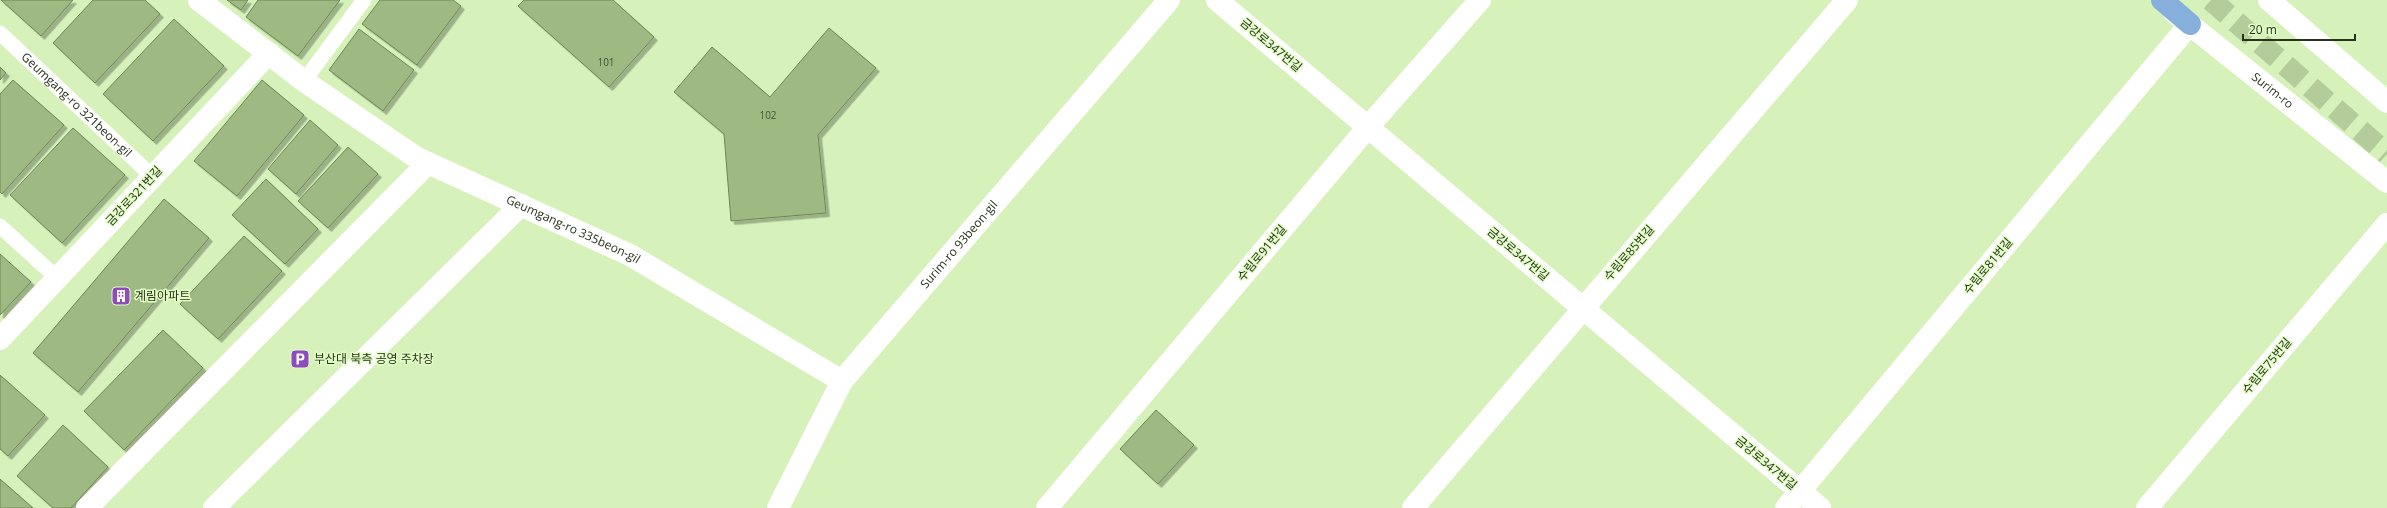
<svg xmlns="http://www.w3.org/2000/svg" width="2387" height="508" viewBox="0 0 2387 508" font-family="'Open Sans','Noto Sans KR',sans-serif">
<defs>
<filter id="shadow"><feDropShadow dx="3.5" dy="3.5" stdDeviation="0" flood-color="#0004"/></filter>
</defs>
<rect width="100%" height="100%" fill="#d6f2ba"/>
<g fill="#9fb983" stroke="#6d8653" filter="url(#shadow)">
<polygon points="1,0 73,0 41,36"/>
<polygon points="93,0 145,0 160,14 95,83 53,43"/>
<polygon points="227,0 248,0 241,10"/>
<polygon points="258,0 340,0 298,56 246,17"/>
<polygon points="380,0 453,0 461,6 417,65 362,24"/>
<polygon points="524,0 613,0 654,37 609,87 518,6"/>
<polygon points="174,19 224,66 153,141 103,94"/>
<polygon points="829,28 876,68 818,135 826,213 731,221 724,134 674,92 712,47 770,97"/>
<polygon points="359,29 414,70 383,111 329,70"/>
<polygon points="0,67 6,73 0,80"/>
<polygon points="13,80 64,125 2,194 0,192 0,94"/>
<polygon points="262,80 304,115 237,196 194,161"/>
<polygon points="310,120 338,145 296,194 268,169"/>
<polygon points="73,128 125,175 62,243 10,195"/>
<polygon points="348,147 378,174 328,228 298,201"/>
<polygon points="266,179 318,229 285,264 232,215"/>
<polygon points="164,199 209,238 78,392 33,353"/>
<polygon points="244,236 282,271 218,339 180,304"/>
<polygon points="0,254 31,282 0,315"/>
<polygon points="163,330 203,368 124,450 84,411"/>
<polygon points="0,375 45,415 8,456 0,449"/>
<polygon points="1156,410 1194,445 1158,484 1120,449"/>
<polygon points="63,425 108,467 71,508 53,508 17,476"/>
<polygon points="0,479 33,508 0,508"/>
</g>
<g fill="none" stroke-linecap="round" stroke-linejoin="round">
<polyline stroke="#b3cc9a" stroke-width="22" stroke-dasharray="22 11" stroke-linecap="butt" points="2211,0 2387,154"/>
<g stroke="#fff" stroke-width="15">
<path id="s1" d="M0 33 153 177"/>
<polyline points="304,81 364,0"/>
<polyline points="0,226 57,278"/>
</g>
<g stroke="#fff" stroke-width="22">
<path id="s2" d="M199 0 304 81 417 158 630 255 842 381"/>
<polyline points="1217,0 1820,508"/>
<polyline points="0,339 269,53"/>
<polyline points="87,508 428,163"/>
<polyline points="214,508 521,205"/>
<path id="s3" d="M778 508 842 381 1169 0"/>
<polyline points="1047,508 1368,127 1480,0"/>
<polyline points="1413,508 1847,0"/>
<polyline points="1786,508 2190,24"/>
<polyline points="2147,508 2387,224"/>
</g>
<g stroke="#fff" stroke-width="22">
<polyline points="2269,0 2387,102"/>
<path id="s4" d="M2174 12 2387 182"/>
</g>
<polyline stroke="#86b0db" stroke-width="22" points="2162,0 2190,24"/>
</g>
<defs>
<symbol id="building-square" viewBox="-11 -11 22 22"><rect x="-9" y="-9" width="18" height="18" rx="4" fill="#8f4abd" stroke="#e3ffc7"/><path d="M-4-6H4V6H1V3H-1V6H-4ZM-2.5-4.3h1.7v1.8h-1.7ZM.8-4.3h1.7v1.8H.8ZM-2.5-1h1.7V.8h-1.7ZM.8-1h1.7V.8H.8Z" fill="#fff"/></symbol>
<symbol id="parking-square" viewBox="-11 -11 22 22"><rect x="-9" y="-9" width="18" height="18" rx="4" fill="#8f4abd" stroke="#e3ffc7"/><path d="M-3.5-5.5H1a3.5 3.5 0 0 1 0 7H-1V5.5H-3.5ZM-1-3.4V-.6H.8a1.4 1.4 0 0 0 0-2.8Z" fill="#fff"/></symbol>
</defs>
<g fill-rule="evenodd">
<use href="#building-square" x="110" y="285" width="22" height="22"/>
<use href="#parking-square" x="289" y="348" width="22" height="22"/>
</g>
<g text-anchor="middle" stroke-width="3" stroke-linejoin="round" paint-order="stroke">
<g font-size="10" fill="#465436">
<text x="606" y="66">101</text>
<text x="768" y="119">102</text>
</g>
<g font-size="12" fill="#28321c" stroke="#e3ffc7">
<text transform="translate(1271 45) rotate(40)" y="4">금강로347번길</text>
<text dy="4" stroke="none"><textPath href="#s4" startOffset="126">Surim-ro</textPath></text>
<text dy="4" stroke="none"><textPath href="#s1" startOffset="105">Geumgang-ro 321beon-gil</textPath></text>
<text transform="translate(134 196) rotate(-47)" y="4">금강로321번길</text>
<text dy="4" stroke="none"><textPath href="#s2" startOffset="441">Geumgang-ro 335beon-gil</textPath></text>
<text dy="4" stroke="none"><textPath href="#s3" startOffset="322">Surim-ro 93beon-gil</textPath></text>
<text transform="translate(1262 253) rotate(-50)" y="4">수림로91번길</text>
<text transform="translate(1629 253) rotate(-49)" y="4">수림로85번길</text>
<text transform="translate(1518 254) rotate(40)" y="4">금강로347번길</text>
<text transform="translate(1988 266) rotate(-50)" y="4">수림로81번길</text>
<text transform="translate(2267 366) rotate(-50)" y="4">수림로75번길</text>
<text transform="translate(1766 463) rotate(40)" y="4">금강로347번길</text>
</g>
<g font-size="12" fill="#28321c" stroke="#e3ffc7" text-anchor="start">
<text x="135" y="300">계림아파트</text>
<text x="314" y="363">부산대 북측 공영 주차장</text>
</g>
</g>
<path d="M2243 34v6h112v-6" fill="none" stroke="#28321c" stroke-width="2"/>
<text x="2249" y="34" font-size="12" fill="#28321c" stroke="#e3ffc7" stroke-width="3" paint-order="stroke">20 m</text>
</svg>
